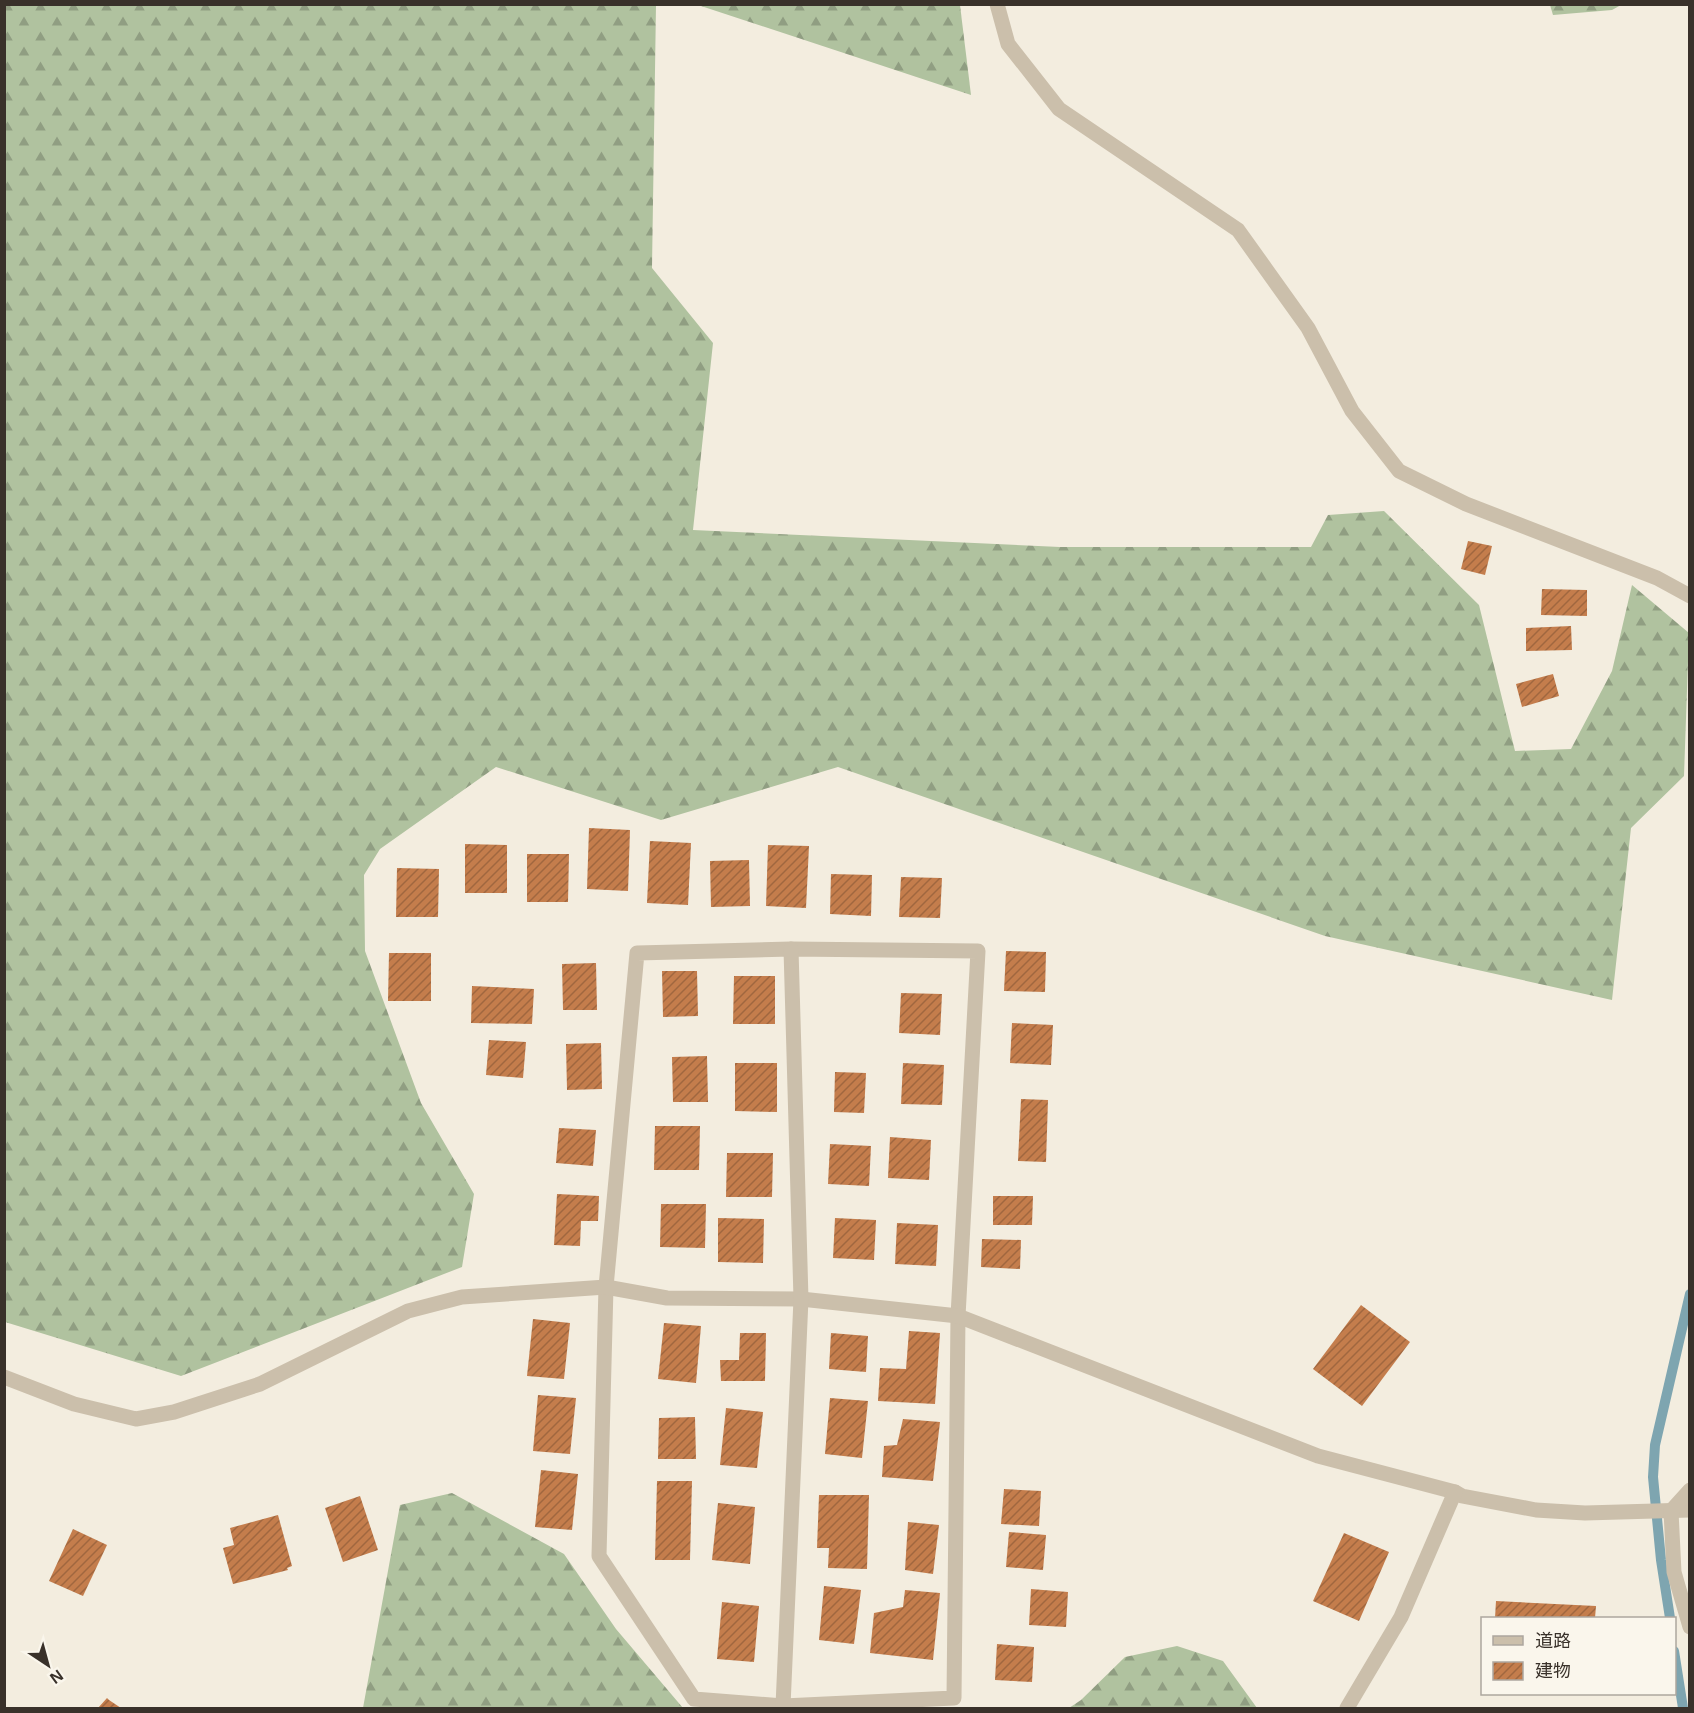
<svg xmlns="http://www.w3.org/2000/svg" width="1694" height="1713" viewBox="0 0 1694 1713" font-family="Arial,'Noto Sans JP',sans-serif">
<defs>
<pattern id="forest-firs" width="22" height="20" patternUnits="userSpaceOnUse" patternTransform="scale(1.5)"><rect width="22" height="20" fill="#b0c29f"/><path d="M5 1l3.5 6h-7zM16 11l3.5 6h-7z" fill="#909e82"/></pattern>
<pattern id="building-hatch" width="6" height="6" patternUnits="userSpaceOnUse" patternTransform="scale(1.5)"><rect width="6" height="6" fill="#c47d4c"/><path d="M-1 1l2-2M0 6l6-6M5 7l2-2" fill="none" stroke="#a0673f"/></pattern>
</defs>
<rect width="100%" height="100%" fill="#f3eddf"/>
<g fill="url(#forest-firs)">
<polygon points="4,5 656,5 652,268 713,343 693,530 1060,547 1311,547 1328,515 1384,511 1479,605 1515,751 1571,749 1612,671 1632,585 1689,633 1684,776 1631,828 1612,1000 1325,936 838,767 661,820 496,767 380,849 364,875 365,951 421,1103 474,1194 462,1267 181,1376 5,1322"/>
<polygon points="698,5 960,5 971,95"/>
<polygon points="1550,5 1550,4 1621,5 1612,10 1553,15"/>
<polygon points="452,1493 564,1554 616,1629 683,1708 363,1708 400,1505"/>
<polygon points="1177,1646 1223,1661 1257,1708 1069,1708 1081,1700 1125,1657"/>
</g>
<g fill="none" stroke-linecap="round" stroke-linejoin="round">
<g stroke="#7ea5b0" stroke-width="10">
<polyline points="1670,1618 1661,1560 1653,1477 1655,1445 1690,1294"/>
<polyline points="1674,1651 1683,1708"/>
</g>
</g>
<g fill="url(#building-hatch)">
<polygon points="1468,541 1492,546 1485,575 1461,569"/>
<polygon points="1542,589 1587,590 1587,616 1541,615"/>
<polygon points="1571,626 1572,650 1526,651 1526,628"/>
<polygon points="1553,674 1559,696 1522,707 1516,684"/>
<polygon points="589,828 630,830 628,891 587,889"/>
<polygon points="650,841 691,843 688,905 647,903"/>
<polygon points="465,844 507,845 507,893 465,893"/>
<polygon points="768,845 809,846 806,908 766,906"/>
<polygon points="527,854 569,854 568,902 527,902"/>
<polygon points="749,860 750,906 711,907 710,861"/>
<polygon points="397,868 439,869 438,917 396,917"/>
<polygon points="831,874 872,875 871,916 830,914"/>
<polygon points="901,877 942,878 940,918 899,917"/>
<polygon points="1006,951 1046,952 1045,992 1004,991"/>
<polygon points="389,953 431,953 431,1001 388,1001"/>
<polygon points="596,963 597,1010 563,1010 562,964"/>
<polygon points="662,971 697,971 698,1016 663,1017"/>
<polygon points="734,976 775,976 775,1024 733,1024"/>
<polygon points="472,986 534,989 532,1024 471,1023"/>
<polygon points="901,993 942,994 940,1035 899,1033"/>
<polygon points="1012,1023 1053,1025 1051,1065 1010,1063"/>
<polygon points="489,1040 526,1042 523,1078 486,1075"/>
<polygon points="601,1043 602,1089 567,1090 566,1044"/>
<polygon points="707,1056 708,1102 673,1102 672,1057"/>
<polygon points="735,1063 777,1063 777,1112 735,1111"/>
<polygon points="903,1063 944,1065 942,1105 901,1104"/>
<polygon points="835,1072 866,1073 864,1113 834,1112"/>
<polygon points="1021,1099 1048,1100 1046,1162 1018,1161"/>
<polygon points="655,1126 700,1126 699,1170 654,1170"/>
<polygon points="559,1128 596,1130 593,1166 556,1163"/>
<polygon points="890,1137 931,1140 929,1180 888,1178"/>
<polygon points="830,1144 871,1146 869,1186 828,1184"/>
<polygon points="727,1153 773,1153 772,1197 726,1197"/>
<polygon points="557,1194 599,1196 598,1221 581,1221 580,1246 554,1245"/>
<polygon points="993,1196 1033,1196 1032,1225 993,1225"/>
<polygon points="661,1204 706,1204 705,1248 660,1247"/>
<polygon points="718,1218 764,1219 763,1263 718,1262"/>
<polygon points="835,1218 876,1220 874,1260 833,1258"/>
<polygon points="897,1223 938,1225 936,1266 895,1264"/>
<polygon points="982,1239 1021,1240 1020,1269 981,1267"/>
<polygon points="1361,1305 1410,1342 1362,1406 1313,1369"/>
<polygon points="533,1319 570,1323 564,1379 527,1376"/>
<polygon points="664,1323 701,1326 696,1383 658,1379"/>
<polygon points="909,1331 940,1333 935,1404 878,1401 880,1368 906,1369"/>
<polygon points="740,1333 766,1333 765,1381 721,1381 720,1360 739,1360"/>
<polygon points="831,1333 868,1336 866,1372 829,1369"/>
<polygon points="538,1395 576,1398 570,1454 533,1451"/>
<polygon points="830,1398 868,1401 862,1458 825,1454"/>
<polygon points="726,1408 763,1412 757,1468 720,1465"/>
<polygon points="695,1417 696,1459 658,1459 659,1418"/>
<polygon points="903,1419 940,1422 933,1481 882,1477 884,1446 897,1445"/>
<polygon points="541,1470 578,1474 572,1530 535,1527"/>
<polygon points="657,1481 692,1481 690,1560 655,1560"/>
<polygon points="1004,1489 1041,1491 1039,1526 1001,1524"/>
<polygon points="819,1495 869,1495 867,1569 828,1568 829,1548 817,1548"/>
<polygon points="360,1496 378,1550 343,1562 325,1508"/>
<polygon points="718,1503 755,1507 750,1564 712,1560"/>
<polygon points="278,1515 292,1566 287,1568 288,1570 233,1584 223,1548 234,1545 230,1528"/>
<polygon points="908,1522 939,1525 933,1574 905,1570"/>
<polygon points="73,1529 107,1545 83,1596 49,1581"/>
<polygon points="1009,1532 1046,1535 1043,1570 1006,1567"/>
<polygon points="1344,1533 1389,1552 1359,1621 1313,1601"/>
<polygon points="824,1586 861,1590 854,1644 819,1640"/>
<polygon points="1031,1589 1068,1592 1066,1627 1029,1625"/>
<polygon points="905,1590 940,1593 933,1660 870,1653 874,1613 903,1607"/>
<polygon points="1496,1601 1596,1606 1595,1618 1495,1618"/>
<polygon points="722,1602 759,1606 754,1662 717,1659"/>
<polygon points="997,1644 1034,1647 1032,1682 995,1680"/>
<polygon points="107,1698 109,1700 121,1708 98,1708"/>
</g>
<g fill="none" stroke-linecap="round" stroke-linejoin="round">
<g stroke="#cbbfab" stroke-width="15">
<polyline points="997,4 1008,44 1059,109 1238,230 1308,328 1352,411 1399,471 1466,504 1657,578 1690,596"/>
<polygon points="791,949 978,951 958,1316 954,1698 783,1706 694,1699 599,1556 606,1287 637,953"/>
<polyline points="4,1377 74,1404 136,1419 174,1412 260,1384 408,1311 462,1297 606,1287 667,1298 801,1299 958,1316 1318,1456 1455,1492 1462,1496 1536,1510 1585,1513 1690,1510"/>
<polyline points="1690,1490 1671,1511 1674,1572 1690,1627"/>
<polyline points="783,1706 801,1299 791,949"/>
<polyline points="1347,1708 1401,1617 1455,1492"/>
</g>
</g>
<rect width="1694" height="1713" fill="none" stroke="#39312a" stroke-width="12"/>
<rect x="1481" y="1617" width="195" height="78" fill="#faf6ec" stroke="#ada79e" stroke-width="1.5"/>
<rect x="1493" y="1636" width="30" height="9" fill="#cbbfab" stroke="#ada79e" stroke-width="1.5"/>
<text x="1535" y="1647" font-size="18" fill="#39312a">道路</text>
<rect x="1493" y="1662" width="30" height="18" fill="url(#building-hatch)" stroke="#ada79e" stroke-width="1.5"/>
<text x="1535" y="1677" font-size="18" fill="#39312a">建物</text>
<g transform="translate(48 1665) rotate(144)" stroke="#faf6ec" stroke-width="4.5" paint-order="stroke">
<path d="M0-4.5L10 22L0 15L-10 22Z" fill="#39312a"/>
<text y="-9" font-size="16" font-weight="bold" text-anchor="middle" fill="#39312a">N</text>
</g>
</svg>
